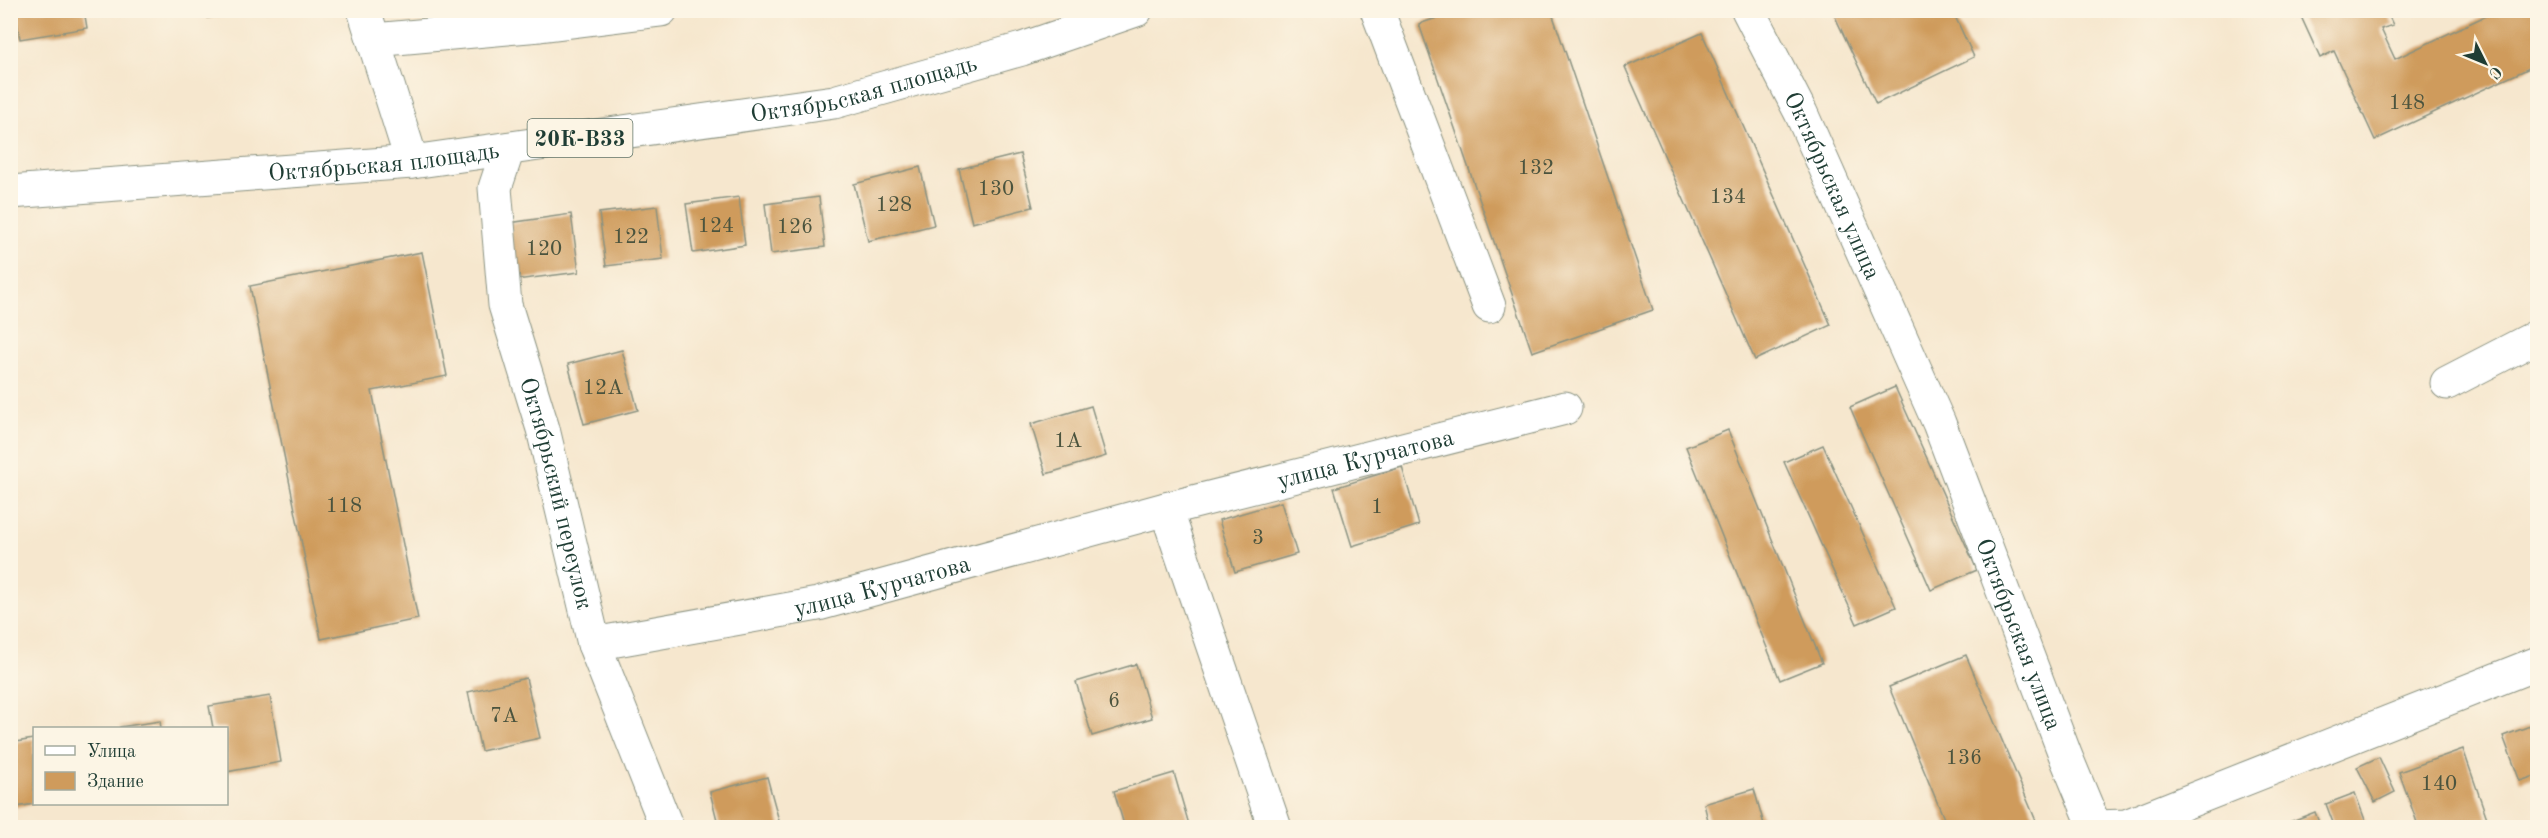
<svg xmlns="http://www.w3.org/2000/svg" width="2548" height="838" viewBox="0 0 2548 838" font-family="'Old Standard TT',serif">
<rect width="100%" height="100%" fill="#fcf5e5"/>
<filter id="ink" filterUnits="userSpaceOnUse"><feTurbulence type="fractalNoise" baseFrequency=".0167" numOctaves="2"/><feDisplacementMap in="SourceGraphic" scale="12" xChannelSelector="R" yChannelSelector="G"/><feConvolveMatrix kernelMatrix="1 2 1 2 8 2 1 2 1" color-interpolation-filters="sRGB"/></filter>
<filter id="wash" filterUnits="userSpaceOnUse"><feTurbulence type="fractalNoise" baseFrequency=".008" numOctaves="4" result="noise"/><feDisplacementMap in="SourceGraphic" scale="24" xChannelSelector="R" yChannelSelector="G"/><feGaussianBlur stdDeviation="1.35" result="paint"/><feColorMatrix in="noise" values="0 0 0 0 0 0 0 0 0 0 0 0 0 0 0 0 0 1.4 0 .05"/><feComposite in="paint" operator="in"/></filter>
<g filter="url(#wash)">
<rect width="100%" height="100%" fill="#f6e7ce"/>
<g id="blocks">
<g fill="#cf9b5c">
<polygon points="15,10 84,10 87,28 20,39"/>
<polygon points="206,10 251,10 251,12 207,18"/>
<polygon points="1460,10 1551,10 1653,310 1532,352 1419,24"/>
<polygon points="1832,10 1952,10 1974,57 1876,104"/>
<polygon points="2298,10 2386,10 2393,25 2381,29 2395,59 2498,10 2538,10 2538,64 2375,140 2334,51 2320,58"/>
<polygon points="1702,33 1831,325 1755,360 1625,67"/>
<polygon points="1020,154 1033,207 972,223 959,169"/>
<polygon points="920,167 934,225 868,241 854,184"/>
<polygon points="739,197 745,245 693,253 686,204"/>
<polygon points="819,197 825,247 771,254 765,204"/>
<polygon points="657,206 663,259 606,266 599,213"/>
<polygon points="571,214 579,272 516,280 509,223"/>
<polygon points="422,252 447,376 372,391 418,619 321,639 250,286"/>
<polygon points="622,350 638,410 584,424 568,364"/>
<polygon points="1895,387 1977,570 1931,590 1850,407"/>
<polygon points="1091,406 1106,456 1046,474 1031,424"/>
<polygon points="1728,430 1822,663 1780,680 1686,447"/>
<polygon points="1823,445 1896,607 1857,624 1784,462"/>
<polygon points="1402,467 1419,525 1352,546 1334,488"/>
<polygon points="1281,502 1297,554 1235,572 1219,520"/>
<polygon points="1966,655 2039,828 1948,828 1889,687"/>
<polygon points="1136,664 1152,718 1092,736 1076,682"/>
<polygon points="526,678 540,738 481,751 468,692"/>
<polygon points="270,696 281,762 226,772 226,728 213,728 209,706"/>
<polygon points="160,721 161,728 120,728 120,727"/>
<polygon points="2538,723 2538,775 2520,781 2503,736"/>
<polygon points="34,739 34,804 10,808 10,743"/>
<polygon points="2463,749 2488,821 2469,828 2419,828 2399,772"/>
<polygon points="2379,757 2395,792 2375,802 2357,767"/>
<polygon points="1174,773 1190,828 1125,828 1114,791"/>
<polygon points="767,777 781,828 719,828 710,792"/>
<polygon points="1754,789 1765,828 1710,828 1704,804"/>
<polygon points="2355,793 2368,828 2335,828 2326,804"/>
<polygon points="2315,812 2321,828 2283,828 2282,825"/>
</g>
</g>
</g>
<g filter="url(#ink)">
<use href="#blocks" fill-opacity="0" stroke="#8a9281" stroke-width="1.5"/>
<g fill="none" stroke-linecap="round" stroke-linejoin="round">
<defs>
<g id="minor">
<polyline points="364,10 412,162"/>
<polyline points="1377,10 1489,306"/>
<path id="s1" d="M1748 10 1801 113 1939 423 2066 757 2095 827 2126 826 2538 663"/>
<polyline points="374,40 540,25 661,10"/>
<path id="s2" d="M508 149 495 188 505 305 543 429 594 644 667 828"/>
<polyline points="2447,383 2538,336"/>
<polyline points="1166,509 1275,828"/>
<path id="s3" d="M594 644 818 604 1166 509 1565 408"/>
</g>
<g id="major">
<path id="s4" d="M10 192 412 162 834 102 1022 49 1136 10"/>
</g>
</defs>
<use href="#minor" stroke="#8a9281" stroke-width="35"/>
<use href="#major" stroke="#8a9281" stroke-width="35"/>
<use href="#minor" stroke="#fff" stroke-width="33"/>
<use href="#major" stroke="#fff" stroke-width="33"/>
</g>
</g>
<g text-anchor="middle" stroke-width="4.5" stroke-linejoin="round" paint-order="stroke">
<g font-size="21" fill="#4b543e">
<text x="2407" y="109">148</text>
<text x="1536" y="174">132</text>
<text x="996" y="195">130</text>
<text x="1728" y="203">134</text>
<text x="894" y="211">128</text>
<text x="716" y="232">124</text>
<text x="795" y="233">126</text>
<text x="631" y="243">122</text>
<text x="544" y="255">120</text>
<text x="603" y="394">12А</text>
<text x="1068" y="447">1А</text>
<text x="344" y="512">118</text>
<text x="1377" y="513">1</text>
<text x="1258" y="544">3</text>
<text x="1114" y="707">6</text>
<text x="504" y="722">7А</text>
<text x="1964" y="764">136</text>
<text x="2439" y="790">140</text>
</g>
<rect fill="#fcf5e5" stroke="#617469" stroke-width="1.5" x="527.5" y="119" width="105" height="38" rx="4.5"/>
<g font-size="22" font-weight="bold" fill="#1f3d34">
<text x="580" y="146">20К-В33</text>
</g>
<g font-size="24" fill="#1f3d34" stroke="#fcf5e5">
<text dy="8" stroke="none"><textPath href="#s4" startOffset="861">Октябрьская площадь</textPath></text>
<text dy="8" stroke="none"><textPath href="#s4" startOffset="375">Октябрьская площадь</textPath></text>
<text dy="8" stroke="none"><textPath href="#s1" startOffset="195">Октябрьская улица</textPath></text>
<text dy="8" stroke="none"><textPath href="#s3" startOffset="794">улица Курчатова</textPath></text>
<text dy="8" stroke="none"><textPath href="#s2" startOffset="354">Октябрьский переулок</textPath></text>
<text dy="8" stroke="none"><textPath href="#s3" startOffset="294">улица Курчатова</textPath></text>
<text dy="8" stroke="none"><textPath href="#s1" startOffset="681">Октябрьская улица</textPath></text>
</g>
</g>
<rect width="2548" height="838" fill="none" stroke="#fcf5e5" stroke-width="36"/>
<rect x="33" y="727" width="195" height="78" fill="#fcf5e5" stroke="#a4ab9e" stroke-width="1.5"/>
<rect x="45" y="746" width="30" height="9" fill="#ffffff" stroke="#a4ab9e" stroke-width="1.5"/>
<text x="87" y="757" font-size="18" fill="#1f3d34">Улица</text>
<rect x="45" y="772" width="30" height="18" fill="#cf9b5c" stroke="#a4ab9e" stroke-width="1.5"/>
<text x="87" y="787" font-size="18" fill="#1f3d34">Здание</text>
<g transform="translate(2485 63) rotate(133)" stroke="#fcf5e5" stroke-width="4.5" paint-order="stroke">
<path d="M0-4.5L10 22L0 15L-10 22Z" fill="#1f3d34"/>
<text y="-9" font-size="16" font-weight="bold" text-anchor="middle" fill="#1f3d34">С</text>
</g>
</svg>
